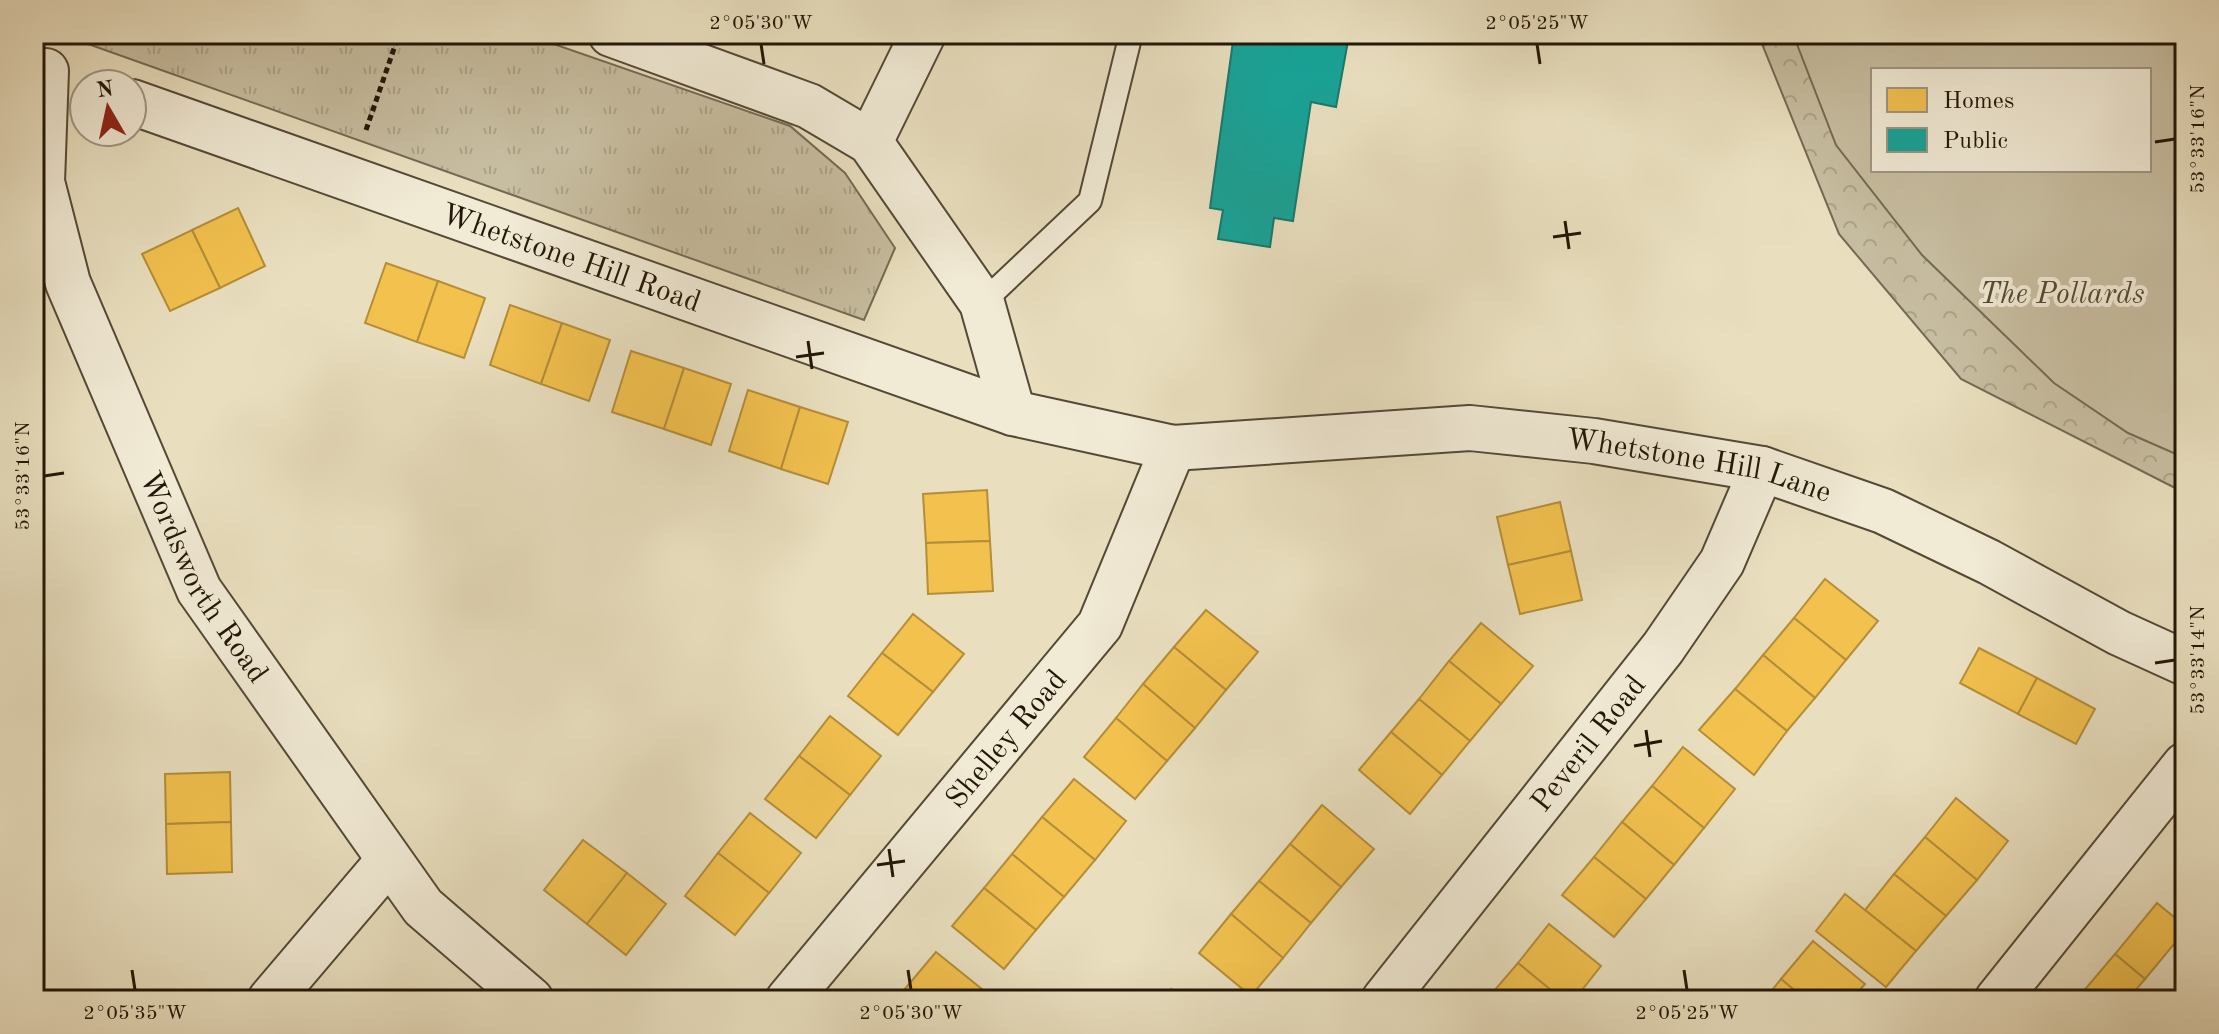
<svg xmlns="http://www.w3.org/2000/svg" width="2219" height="1034" viewBox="0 0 2219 1034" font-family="'Old Standard TT',serif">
<defs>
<pattern id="grass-tufts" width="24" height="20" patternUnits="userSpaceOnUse" patternTransform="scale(2)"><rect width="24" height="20" fill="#c7bda0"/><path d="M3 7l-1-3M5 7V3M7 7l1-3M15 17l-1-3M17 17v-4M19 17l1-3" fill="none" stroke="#aba288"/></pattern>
<pattern id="park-crowns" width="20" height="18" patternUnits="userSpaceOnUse" patternTransform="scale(2)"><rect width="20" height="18" fill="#c7bda0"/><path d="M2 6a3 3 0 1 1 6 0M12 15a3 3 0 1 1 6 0" fill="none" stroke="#aba288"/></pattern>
</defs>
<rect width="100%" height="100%" fill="#e9dfbf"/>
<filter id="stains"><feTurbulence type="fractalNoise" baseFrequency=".0025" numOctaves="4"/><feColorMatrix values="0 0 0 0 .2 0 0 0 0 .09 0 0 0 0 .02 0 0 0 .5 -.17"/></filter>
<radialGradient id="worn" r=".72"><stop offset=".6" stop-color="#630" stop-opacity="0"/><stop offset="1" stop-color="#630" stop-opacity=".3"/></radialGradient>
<polygon fill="url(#grass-tufts)" stroke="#746a54" stroke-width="2" points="60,34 525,34 790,126 845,173 895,248 864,320"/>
<path fill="url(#park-crowns)" stroke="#746a54" stroke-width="2" fill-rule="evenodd" d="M1758 34H2185V493L1961 379 1839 234ZM1873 70H2149V170H1873Z"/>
<path fill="#c7bda0" stroke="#746a54" stroke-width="2" fill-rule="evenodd" d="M1793 34H2185V458L2128 433 2054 383 1922 255 1836 145ZM1873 70H2149V170H1873Z"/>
<g fill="#f2c14e" stroke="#b48e39" stroke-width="2">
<polygon points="238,208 265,266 220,288 192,230"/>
<polygon points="192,230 220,288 170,311 142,254"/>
<polygon points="386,263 438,281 417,342 365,323"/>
<polygon points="438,281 485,298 464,358 417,342"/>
<polygon points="510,305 562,323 541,384 490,365"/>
<polygon points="562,323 610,340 589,401 541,384"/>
<polygon points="631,351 684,368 664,429 612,412"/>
<polygon points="684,368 731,384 711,445 664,429"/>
<polygon points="748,390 800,407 781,469 729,451"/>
<polygon points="800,407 848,422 828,484 781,469"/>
<polygon points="987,490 990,541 926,543 923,494"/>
<polygon points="1560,502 1571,551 1508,565 1497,517"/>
<polygon points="990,541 993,591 928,594 926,543"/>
<polygon points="1571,551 1582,600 1520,614 1508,565"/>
<polygon points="1825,579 1878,621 1846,660 1794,618"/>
<polygon points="1206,610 1258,652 1226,690 1174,647"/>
<polygon points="913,614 964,654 933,692 882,653"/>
<polygon points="1794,618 1846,660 1815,698 1763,655"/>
<polygon points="1481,623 1533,666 1501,704 1449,661"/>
<polygon points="1174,647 1226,690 1195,728 1143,684"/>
<polygon points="1979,648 2037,678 2018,714 1960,683"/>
<polygon points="882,653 933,692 898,735 848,696"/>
<polygon points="1763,655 1815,698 1787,731 1735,689"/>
<polygon points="1449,661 1501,704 1470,741 1419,699"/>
<polygon points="2037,678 2095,709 2076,744 2018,714"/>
<polygon points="1143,684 1195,728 1167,761 1116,718"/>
<polygon points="1735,689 1787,731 1754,775 1699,730"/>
<polygon points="1419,699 1470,741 1442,775 1391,732"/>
<polygon points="830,716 881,756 850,795 799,756"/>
<polygon points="1116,718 1167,761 1135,799 1084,757"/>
<polygon points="1391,732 1442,775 1410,814 1359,770"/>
<polygon points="1683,747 1735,789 1704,828 1652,786"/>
<polygon points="799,756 850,795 816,838 765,799"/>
<polygon points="230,772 231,822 166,824 165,774"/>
<polygon points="1074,779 1126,821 1095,860 1042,817"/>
<polygon points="1652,786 1704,828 1674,865 1622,822"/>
<polygon points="1956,798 2008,841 1977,880 1925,837"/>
<polygon points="1322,805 1374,849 1341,887 1290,844"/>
<polygon points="750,813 801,853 769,893 718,853"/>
<polygon points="1042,817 1095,860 1064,897 1012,854"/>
<polygon points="231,822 232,872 167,874 166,824"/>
<polygon points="1622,822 1674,865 1646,899 1594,857"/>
<polygon points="1925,837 1977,880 1946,916 1894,874"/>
<polygon points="583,840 627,873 587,924 544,890"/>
<polygon points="1290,844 1341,887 1311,923 1259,881"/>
<polygon points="718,853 769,893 735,935 685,896"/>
<polygon points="1012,854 1064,897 1036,930 984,888"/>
<polygon points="1594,857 1646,899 1614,937 1562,895"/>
<polygon points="627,873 666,904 626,955 587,924"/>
<polygon points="1894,874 1946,916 1916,951 1865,910"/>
<polygon points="1259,881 1311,923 1283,958 1231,914"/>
<polygon points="984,888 1036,930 1004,969 952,926"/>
<polygon points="1845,894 1916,951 1886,987 1816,931"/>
<polygon points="2157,903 2185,926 2185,931 2145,979 2115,954"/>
<polygon points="1231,914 1283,958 1251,996 1199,953"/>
<polygon points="1549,924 1601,966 1574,1000 1563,1000 1518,963"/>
<polygon points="1813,941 1865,984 1851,1000 1806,1000 1781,979"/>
<polygon points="936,952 988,994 983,1000 916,1000 904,990"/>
<polygon points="2115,954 2145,979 2127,1000 2076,1000"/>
<polygon points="1518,963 1563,1000 1487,999"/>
<polygon points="1781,979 1806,1000 1764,1000"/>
<polygon points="1171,989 1185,1000 1162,1000"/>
<polygon points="904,990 916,1000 895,1000"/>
</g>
<polygon fill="#17a398" stroke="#1a796c" stroke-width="2" points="1234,34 1308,34 1348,41 1336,107 1311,102 1293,221 1274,218 1270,247 1218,239 1223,210 1210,208"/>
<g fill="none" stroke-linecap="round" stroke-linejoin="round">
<defs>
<polyline id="lane" points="982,303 1090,201 1131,34"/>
<g id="street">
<polyline points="611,34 809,106 870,142 982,303 1013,413"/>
<path id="s1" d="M46 71 42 182 68 283 199 590 423 907 531 1000"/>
<path id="s2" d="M132 102 1013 413 1173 448 1470 428 1594 441 1762 469 1883 511 1989 562 2119 633 2185 663"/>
<polyline points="870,142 923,34"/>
<polyline points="270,1000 389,860"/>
<path id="s3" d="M788 1000 1100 625 1173 448"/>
<path id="s4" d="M1384 1000 1663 648 1722 562 1762 469"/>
<polyline points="1997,1000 2185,765"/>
</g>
</defs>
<use href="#lane" stroke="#544935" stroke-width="26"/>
<use href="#street" stroke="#544935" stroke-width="48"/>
<polyline stroke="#221707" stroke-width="5" stroke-dasharray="6 4" stroke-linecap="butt" points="366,130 399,34"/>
<use href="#lane" stroke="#f1ead5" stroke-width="22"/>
<use href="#street" stroke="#f1ead5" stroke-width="44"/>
</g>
<path fill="none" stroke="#221707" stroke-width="3" d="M761 44 764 64M1537 44 1540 64M2155 142 2175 139M1565 221 1569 249M1553 237 1581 233M808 341 812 369M796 357 824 353M44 476 64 473M2155 663 2175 660M1646 730 1650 757M1634 746 1662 741M889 849 893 877M877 865 905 861M132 970 135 990M908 970 911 990M1684 970 1687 990"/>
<g text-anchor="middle" stroke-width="8" stroke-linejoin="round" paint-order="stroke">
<g font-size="30" fill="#221707" stroke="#f1ead5">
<text dy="10" stroke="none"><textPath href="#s2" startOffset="466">Whetstone Hill Road</textPath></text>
<text dy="10" stroke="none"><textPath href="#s2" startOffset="1628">Whetstone Hill Lane</textPath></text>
<text dy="10" stroke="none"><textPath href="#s1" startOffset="540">Wordsworth Road</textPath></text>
<text dy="10" stroke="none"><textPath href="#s3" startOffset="340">Shelley Road</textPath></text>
<text dy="10" stroke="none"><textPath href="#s4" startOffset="328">Peveril Road</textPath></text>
</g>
<g font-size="30" font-style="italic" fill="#544935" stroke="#f1ead5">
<text x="2062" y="303">The Pollards</text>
</g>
</g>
<rect width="2219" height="1034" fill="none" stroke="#e9dfbf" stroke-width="88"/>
<rect x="1871" y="68" width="280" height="104" fill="#f1ead5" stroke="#9e9683" stroke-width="2"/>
<rect x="1887" y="88" width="40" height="24" fill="#f2c14e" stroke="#9e9683" stroke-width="2"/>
<text x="1943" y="108" font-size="24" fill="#221707">Homes</text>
<rect x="1887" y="128" width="40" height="24" fill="#17a398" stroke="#9e9683" stroke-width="2"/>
<text x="1943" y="148" font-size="24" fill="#221707">Public</text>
<g transform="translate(108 108) rotate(351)"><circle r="38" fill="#f1ead5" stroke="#9e9683" stroke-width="2"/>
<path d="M0-6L14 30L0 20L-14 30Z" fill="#8f2418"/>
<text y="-12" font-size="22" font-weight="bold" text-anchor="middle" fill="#221707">N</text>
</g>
<rect x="44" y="44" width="2131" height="946" fill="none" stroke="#221707" stroke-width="3"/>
<g font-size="20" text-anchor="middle" fill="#221707">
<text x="761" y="29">2°05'30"W</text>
<text x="1537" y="29">2°05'25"W</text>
<text transform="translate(2197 139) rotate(-90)" y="7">53°33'16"N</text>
<text transform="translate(22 476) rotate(-90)" y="7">53°33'16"N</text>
<text transform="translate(2197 660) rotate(-90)" y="7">53°33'14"N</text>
<text x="135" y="1019">2°05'35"W</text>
<text x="911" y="1019">2°05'30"W</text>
<text x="1687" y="1019">2°05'25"W</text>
</g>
<rect width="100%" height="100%" filter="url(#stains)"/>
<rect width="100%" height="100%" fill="url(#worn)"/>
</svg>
